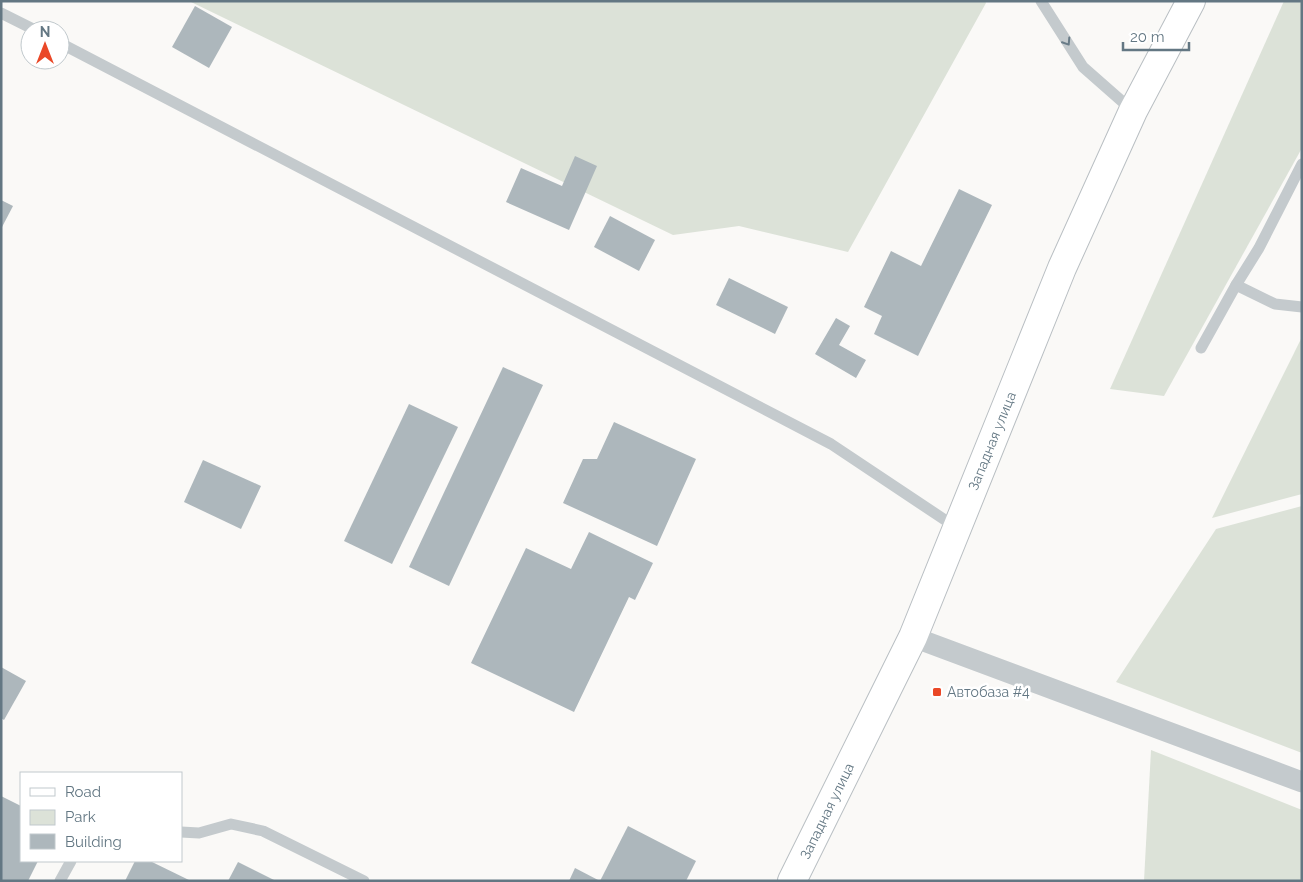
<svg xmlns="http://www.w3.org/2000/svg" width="1303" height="882" viewBox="0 0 1303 882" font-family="Raleway,sans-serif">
<rect width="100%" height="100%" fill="#faf9f7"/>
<g fill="#dce2d8">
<polygon points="189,1 985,1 986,3 848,252 739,226 673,235"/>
<polygon points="1284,1 1302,1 1302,148 1164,396 1110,389"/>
<polygon points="1302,337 1302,494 1212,518"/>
<polygon points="1302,506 1302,753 1116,682 1216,529"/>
<polygon points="1151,750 1302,810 1302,881 1144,881"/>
</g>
<g fill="#adb7bc">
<polygon points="195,6 232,27 209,68 172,47"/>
<polygon points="575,156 597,166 569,230 506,202 521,168 562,186"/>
<polygon points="959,189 992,205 918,356 874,334 882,316 864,307 891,251 921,266"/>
<polygon points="1,200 13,206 1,229"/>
<polygon points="610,216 655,240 639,271 594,247"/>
<polygon points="729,278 788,307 775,334 716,305"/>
<polygon points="836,318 850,326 839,345 866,360 856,378 815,354"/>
<polygon points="503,367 543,385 449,586 409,567"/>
<polygon points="409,404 458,427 392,564 344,541"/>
<polygon points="614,422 696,459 657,546 563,503 583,459 597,459"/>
<polygon points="203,460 261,486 241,529 184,502"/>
<polygon points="589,532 653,563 635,600 629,597 574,712 471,663 526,548 571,569"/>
<polygon points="1,667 26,681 4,720 1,718"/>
<polygon points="1,796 21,806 21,861 38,861 28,881 1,881"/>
<polygon points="628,826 696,861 686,881 600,881"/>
<polygon points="135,861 150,861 191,881 125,881"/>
<polygon points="238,862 276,881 228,881"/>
<polygon points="575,868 600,881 569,881"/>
</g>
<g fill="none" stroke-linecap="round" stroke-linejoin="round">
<defs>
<polyline id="secondary" points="792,881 913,637 1062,268 1133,111 1191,1"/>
</defs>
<use href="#secondary" stroke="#b9bfc3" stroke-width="30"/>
<g stroke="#c4cacd" stroke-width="11">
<polyline points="1041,1 1083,67 1133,111"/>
<polyline points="1,13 35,30"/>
<polyline points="60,43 831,444 957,528"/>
<polyline points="1236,285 1275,304 1302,307"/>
<polyline points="1201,348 1236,285 1259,248 1302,164"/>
<polyline points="181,832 199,833 231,824 263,831 364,881"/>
<polyline points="60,881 71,861"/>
</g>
<polyline stroke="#c4cacd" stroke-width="21" points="913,637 1302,782"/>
<use href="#secondary" stroke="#fff" stroke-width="28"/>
</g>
<defs><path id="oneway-chevron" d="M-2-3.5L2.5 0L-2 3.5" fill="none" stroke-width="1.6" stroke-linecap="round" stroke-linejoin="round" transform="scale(1.25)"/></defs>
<use stroke="#687b87" href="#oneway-chevron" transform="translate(1067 42) rotate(57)"/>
<rect fill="#ea4827" stroke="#fff" stroke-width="2" x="932" y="687" width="10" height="10" rx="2.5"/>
<g text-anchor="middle" stroke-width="5" stroke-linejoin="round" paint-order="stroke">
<g font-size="14" fill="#637783" stroke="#fff">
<text transform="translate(992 441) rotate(-68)" y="5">Западная улица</text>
<text transform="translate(827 811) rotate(-64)" y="5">Западная улица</text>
</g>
<g font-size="14" fill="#637783" stroke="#fff" text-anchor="start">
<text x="947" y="697">Автобаза #4</text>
</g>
</g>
<rect width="1303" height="882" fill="none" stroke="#637783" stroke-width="5"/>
<rect x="20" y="772" width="162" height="90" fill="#ffffff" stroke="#c1c9cd"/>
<rect x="30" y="788" width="25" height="8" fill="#ffffff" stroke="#c1c9cd"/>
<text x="65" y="797" font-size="15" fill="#637783">Road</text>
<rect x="30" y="810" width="25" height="15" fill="#dce2d8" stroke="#c1c9cd"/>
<text x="65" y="822" font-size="15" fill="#637783">Park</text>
<rect x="30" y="834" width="25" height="15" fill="#adb7bc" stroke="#c1c9cd"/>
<text x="65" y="847" font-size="15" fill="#637783">Building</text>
<g transform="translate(45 45)"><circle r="24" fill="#ffffff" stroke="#c1c9cd"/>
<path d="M0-4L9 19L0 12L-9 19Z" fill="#ea4827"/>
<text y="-8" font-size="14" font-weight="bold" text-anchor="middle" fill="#637783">N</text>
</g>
<path d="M1123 42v8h66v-8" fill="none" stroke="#637783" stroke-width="2.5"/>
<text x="1130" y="42" font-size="15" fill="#637783" stroke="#ffffff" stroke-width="4" paint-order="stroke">20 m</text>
</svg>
